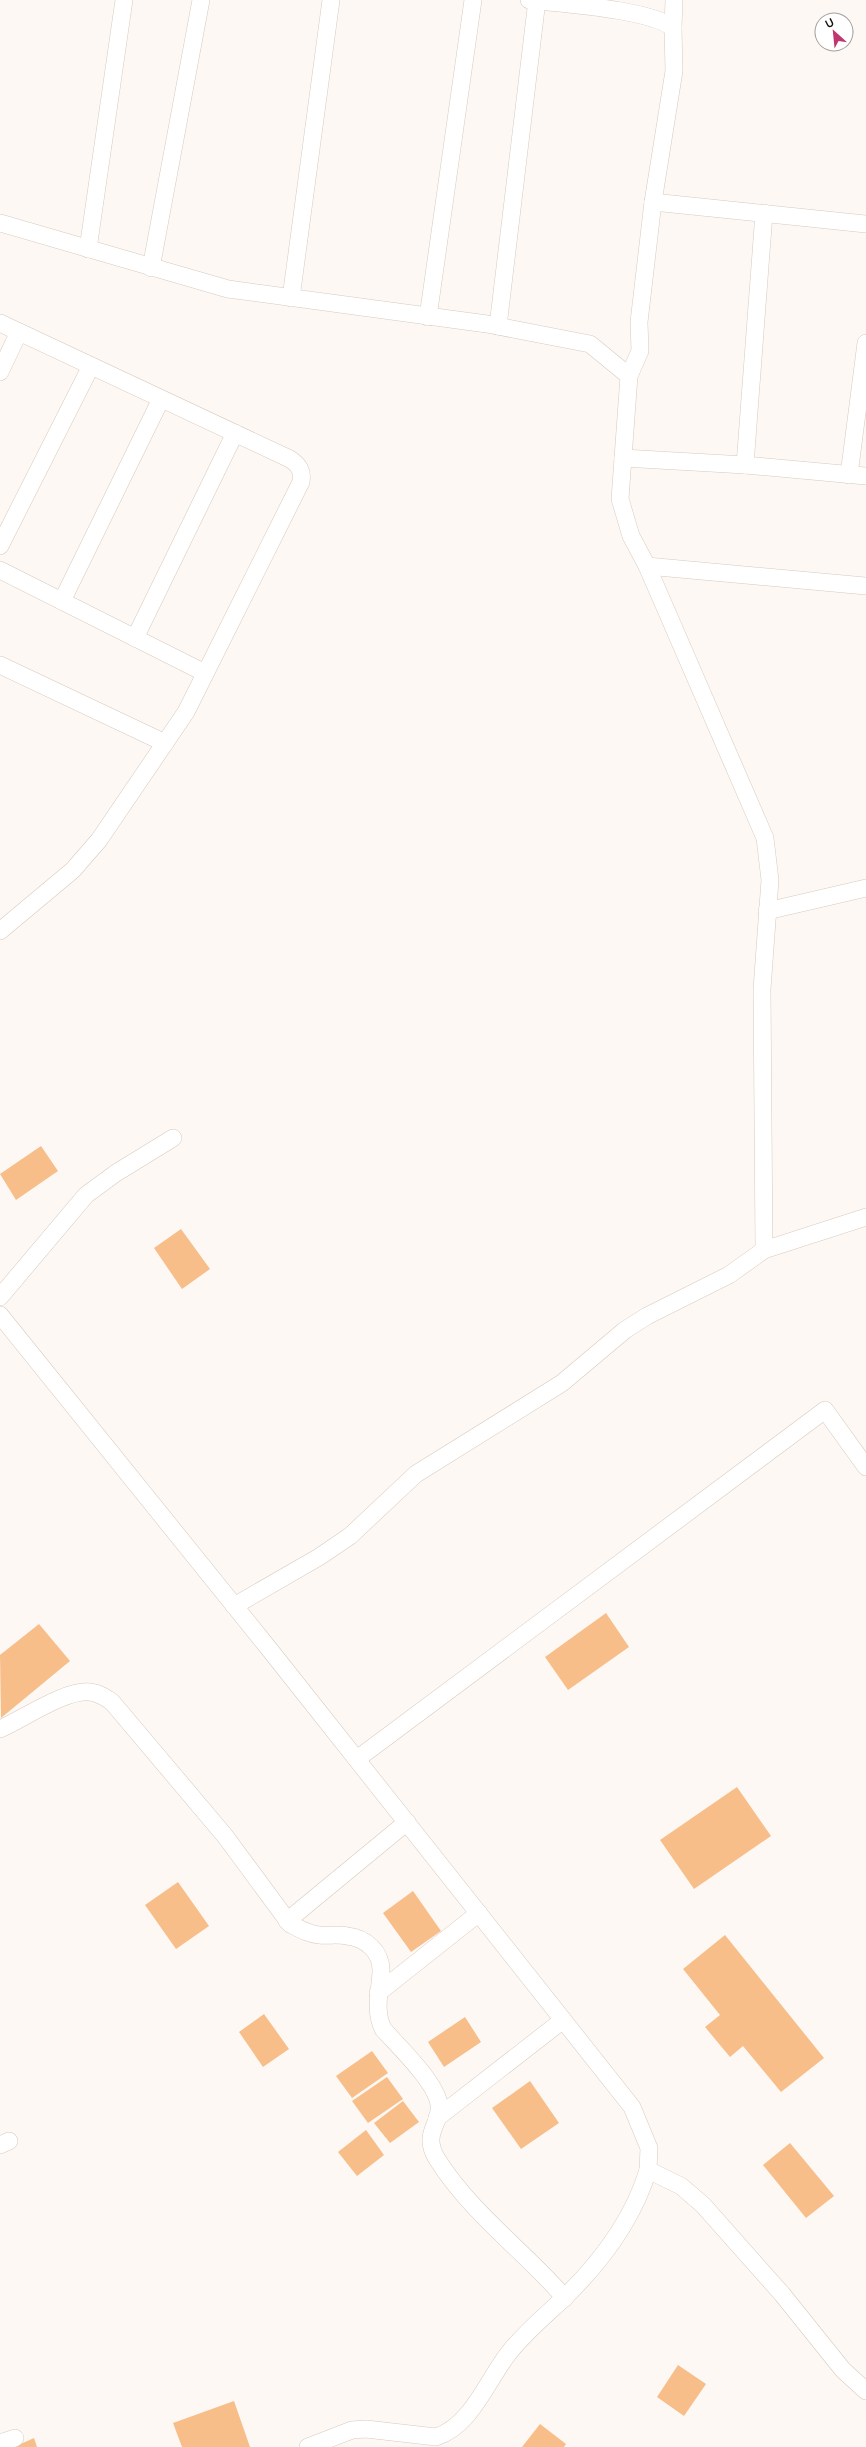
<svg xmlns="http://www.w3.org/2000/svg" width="866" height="2447" viewBox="0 0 866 2447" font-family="Lato,sans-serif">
<rect width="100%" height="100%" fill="#fef8f4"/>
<g fill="#f7be89">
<polygon points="41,1146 58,1171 16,1200 0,1174"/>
<polygon points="181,1229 210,1269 182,1289 154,1248"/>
<polygon points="606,1613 629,1647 568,1690 545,1657"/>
<polygon points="39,1624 70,1661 1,1718 0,1655"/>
<polygon points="737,1787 771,1836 694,1889 660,1840"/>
<polygon points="178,1882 209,1926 176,1949 145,1905"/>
<polygon points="413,1891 441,1931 411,1952 383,1913"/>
<polygon points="725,1935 824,2058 781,2092 743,2046 730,2057 705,2027 720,2015 683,1969"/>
<polygon points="264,2014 289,2049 263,2067 239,2032"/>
<polygon points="465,2017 481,2042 444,2067 428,2042"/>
<polygon points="372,2051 388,2073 352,2098 336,2076"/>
<polygon points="387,2077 403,2099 368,2123 352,2101"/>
<polygon points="530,2081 559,2123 521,2149 492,2108"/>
<polygon points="403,2101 419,2122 390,2143 374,2123"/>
<polygon points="366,2130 384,2155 357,2176 338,2152"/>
<polygon points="790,2143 834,2196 806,2218 763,2165"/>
<polygon points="678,2365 706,2384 684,2416 657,2397"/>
<polygon points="234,2401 250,2447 182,2447 173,2423"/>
<polygon points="540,2424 566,2444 564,2447 522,2447"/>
<polygon points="34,2438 37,2447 14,2447"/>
</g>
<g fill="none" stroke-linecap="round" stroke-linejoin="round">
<defs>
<g id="street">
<path d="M529 0C562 4 650 9 673 28L674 71 653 202 639 322 640 351 629 376"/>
<polyline points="673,28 674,0"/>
<polyline points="653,202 866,224"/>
<polyline points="0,223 228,289 487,324 590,344 629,376 620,499 631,536 647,566 765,838 770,880 762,989 764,1250 729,1275 647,1316 625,1330 562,1383 416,1474 350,1536 319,1557 234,1606"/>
<polyline points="88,249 124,0"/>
<polyline points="151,268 201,0"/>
<polyline points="291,298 331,0"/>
<polyline points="428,317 473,0"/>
<path d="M0 323 290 459C299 465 303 471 301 482L186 712 99 840 73 870 0 931"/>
<polyline points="498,326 537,0"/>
<polyline points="0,372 19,332"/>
<polyline points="623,458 745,465 866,476"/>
<polyline points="745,465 764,213"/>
<polyline points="849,475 866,343"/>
<polyline points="0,546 91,366"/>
<polyline points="647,566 866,586"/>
<polyline points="0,570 205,673"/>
<polyline points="62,601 161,399"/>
<polyline points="135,638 235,433"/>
<polyline points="0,665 165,743"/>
<polyline points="767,911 866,888"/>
<polyline points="764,1250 866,1217"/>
<polyline points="0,1297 86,1195 116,1173 173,1138"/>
<polyline points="0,1315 270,1650 632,2107 649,2148 648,2170"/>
<path d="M0 1729C23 1719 66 1689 90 1692 99 1693 105 1697 112 1702L225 1836 290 1924C300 1929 308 1934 319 1935 328 1936 338 1934 347 1936 366 1938 382 1952 381 1972 380 1993 374 2009 383 2029 399 2047 435 2081 439 2104 442 2125 421 2132 437 2159 471 2213 523 2250 565 2298"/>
<polyline points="357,1759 825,1410 866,1467"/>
<polyline points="287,1921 407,1822"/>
<polyline points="378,1993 479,1913"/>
<polyline points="437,2118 563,2020"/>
<polyline points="0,2145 9,2141"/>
<polyline points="0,2443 15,2438"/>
<path d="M308 2447 352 2430 366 2429 436 2437C471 2426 487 2381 508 2354 524 2333 545 2316 564 2298 601 2262 633 2220 648 2170L681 2186 703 2205 782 2294 843 2370 866 2391"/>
</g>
</defs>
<use href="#street" stroke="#d6cabf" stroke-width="18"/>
<use href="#street" stroke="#fff" stroke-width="17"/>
</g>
<g transform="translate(834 32) rotate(333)"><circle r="19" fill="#ffffff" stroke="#a2a09f"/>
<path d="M0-3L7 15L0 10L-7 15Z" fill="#c03671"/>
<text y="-6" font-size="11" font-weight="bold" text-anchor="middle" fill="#16120e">U</text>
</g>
</svg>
